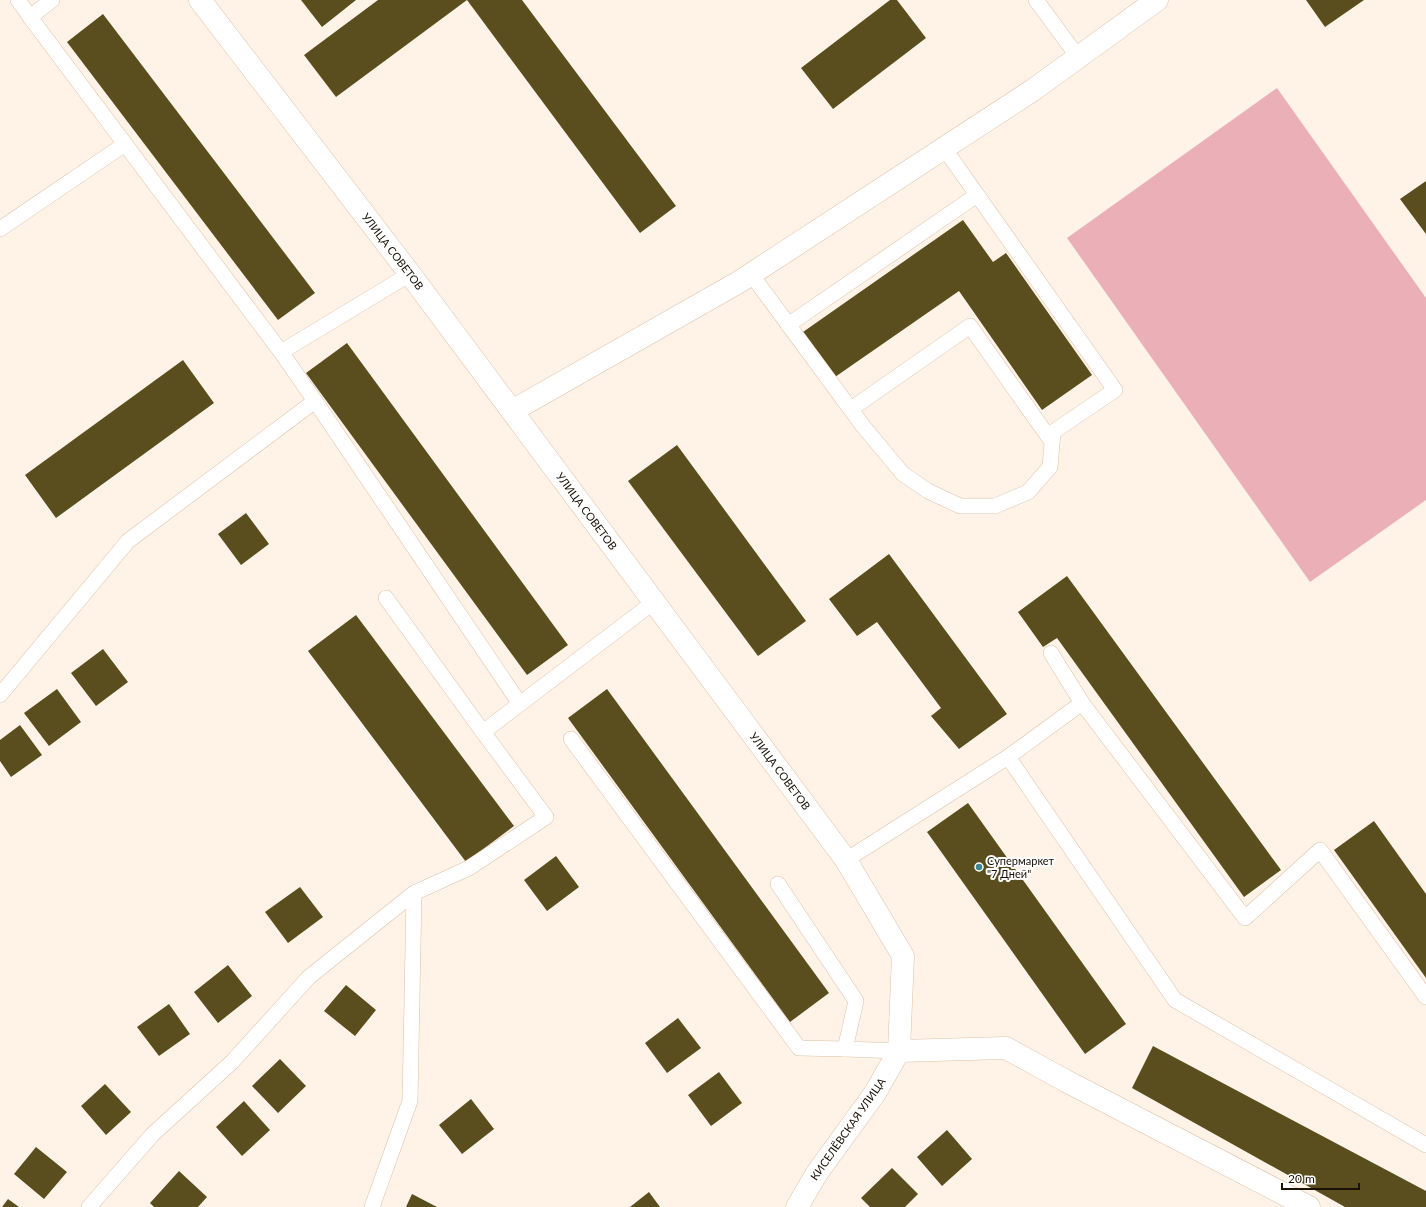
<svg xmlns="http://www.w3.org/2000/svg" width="1426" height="1207" viewBox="0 0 1426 1207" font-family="Lato,sans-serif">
<rect width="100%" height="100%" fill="#fff3e8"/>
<polygon fill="#ebafb7" points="1277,88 1426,298 1426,500 1310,582 1067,238"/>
<g fill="#5a4e1e">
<polygon points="301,0 356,0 322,27"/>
<polygon points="378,0 467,0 336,97 304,55"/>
<polygon points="467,0 522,0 676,206 640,233"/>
<polygon points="890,0 897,0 926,38 833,109 801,68"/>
<polygon points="1306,0 1364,0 1325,27"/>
<polygon points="103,14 315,293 278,320 67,42"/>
<polygon points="1426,181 1426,234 1400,199"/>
<polygon points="963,220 993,262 1006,253 1092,375 1042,410 959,291 835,377 803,332"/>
<polygon points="347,343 568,645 527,675 306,373"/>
<polygon points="183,360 214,403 56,518 25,475"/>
<polygon points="677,445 806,621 758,656 628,481"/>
<polygon points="246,513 269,544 241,565 218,534"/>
<polygon points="889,554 1007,714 959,749 931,716 941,708 877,622 857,636 829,599"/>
<polygon points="1067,576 1281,870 1244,897 1057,638 1043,647 1018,612"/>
<polygon points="356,615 514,826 466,862 308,651"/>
<polygon points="103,649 128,682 96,706 71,673"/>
<polygon points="57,689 81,722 49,746 24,713"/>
<polygon points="607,689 829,993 790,1022 568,718"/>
<polygon points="20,725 42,755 11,777 0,761 0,740"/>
<polygon points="968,803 1126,1024 1085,1054 927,832"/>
<polygon points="1374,821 1426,894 1426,978 1334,850"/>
<polygon points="556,856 579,887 547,911 524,880"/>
<polygon points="300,887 323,917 288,943 265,912"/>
<polygon points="228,965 252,996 218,1023 194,992"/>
<polygon points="346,985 376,1010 355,1036 324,1011"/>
<polygon points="169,1004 190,1034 159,1056 137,1027"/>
<polygon points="678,1018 701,1048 667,1073 645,1043"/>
<polygon points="1153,1046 1426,1191 1426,1207 1345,1207 1132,1088"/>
<polygon points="280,1059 306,1086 278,1113 252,1086"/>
<polygon points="719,1072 742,1103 711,1126 688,1095"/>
<polygon points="105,1084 131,1112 106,1135 81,1106"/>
<polygon points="471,1099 494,1129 462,1154 439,1125"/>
<polygon points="244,1101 270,1130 242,1156 216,1127"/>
<polygon points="947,1130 972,1159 942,1186 917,1157"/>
<polygon points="36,1147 67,1172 44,1199 14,1174"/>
<polygon points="892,1168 918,1194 905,1207 870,1207 861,1198"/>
<polygon points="179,1171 207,1197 198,1207 154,1207 150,1203"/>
<polygon points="649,1192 660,1207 630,1207"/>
<polygon points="412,1194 437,1207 406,1207"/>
<polygon points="8,1199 19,1207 2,1207"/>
</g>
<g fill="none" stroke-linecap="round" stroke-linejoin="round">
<defs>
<g id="lane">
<polyline points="18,0 30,17"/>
<polyline points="1036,0 1078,57"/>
<polyline points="125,144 281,352"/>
<polyline points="0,229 125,144 30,17 52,0"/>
<polyline points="751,274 863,426 903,474 928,491 960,506 995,506 1028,492 1050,467 1053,432 1115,390 944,148"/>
<polyline points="788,325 977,195"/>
<polyline points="315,401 520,704"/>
<polyline points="851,409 970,326 1052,442"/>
<polyline points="386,598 483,732"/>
<polyline points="1051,653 1082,703 1245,918 1320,850 1426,997"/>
<polyline points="0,695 128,541 315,401 281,352 410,274"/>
<polyline points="1082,703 1008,757 1175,1000 1426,1145"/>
<polyline points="571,739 799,1048 845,1049"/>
<polyline points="846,860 1008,757"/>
<polyline points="778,884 856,1001 845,1049 899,1051"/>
<polyline points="414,893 469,868 546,817 483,732 654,602"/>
<polyline points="89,1207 153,1134 232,1062 309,977 414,893 410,1101 372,1207"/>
</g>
<g id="street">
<path id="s1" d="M200 0 410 274 846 860 903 956 899 1051 875 1093 817 1173 797 1207"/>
<polyline points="512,411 739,282 1033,90 1157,0"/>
<polyline points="899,1051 1006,1048 1066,1081 1309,1207"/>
</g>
</defs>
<use href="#lane" stroke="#ddc0a5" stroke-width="16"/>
<use href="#street" stroke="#ddc0a5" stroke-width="23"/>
<use href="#lane" stroke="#fff" stroke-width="15"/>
<use href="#street" stroke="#fff" stroke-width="22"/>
</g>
<circle fill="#3e858f" stroke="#fff" stroke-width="1.5" cx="979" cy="867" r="4"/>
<g text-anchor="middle" stroke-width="4" stroke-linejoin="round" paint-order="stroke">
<g font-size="11" fill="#1a1107" stroke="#fff">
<text dy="4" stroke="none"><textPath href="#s1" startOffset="317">УЛИЦА СОВЕТОВ</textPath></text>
<text dy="4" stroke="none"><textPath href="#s1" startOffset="641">УЛИЦА СОВЕТОВ</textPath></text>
<text dy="4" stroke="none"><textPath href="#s1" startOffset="965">УЛИЦА СОВЕТОВ</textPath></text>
<text transform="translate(848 1129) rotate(-55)" y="4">КИСЕЛЁВСКАЯ УЛИЦА</text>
</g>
<g font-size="11" fill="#1a1107" stroke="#fff" text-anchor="start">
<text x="987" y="865">Супермаркет<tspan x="987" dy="13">"7 Дней"</tspan></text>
</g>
</g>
<path d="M1282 1183v6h77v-6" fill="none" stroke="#1a1107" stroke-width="2"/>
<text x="1288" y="1183" font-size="12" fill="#1a1107" stroke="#ffffff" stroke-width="3" paint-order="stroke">20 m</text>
</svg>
